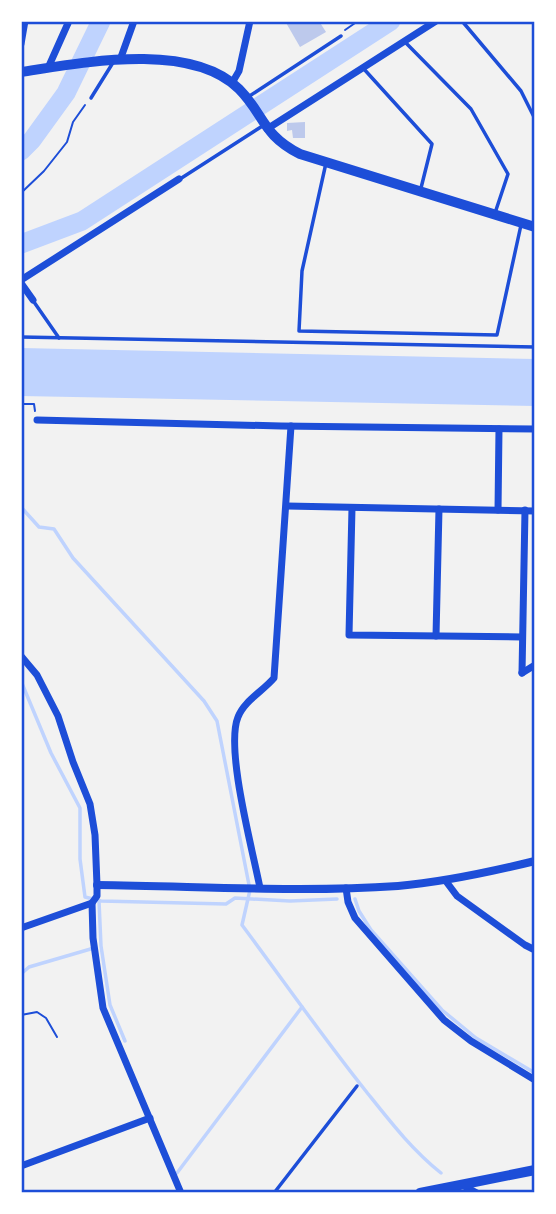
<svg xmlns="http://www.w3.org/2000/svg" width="556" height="1214" viewBox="0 0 556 1214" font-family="Quicksand,sans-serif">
<rect width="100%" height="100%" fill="#f2f2f2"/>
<polygon fill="#bfd3fe" points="21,348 535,359 535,406 21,396"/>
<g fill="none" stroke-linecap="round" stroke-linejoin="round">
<g stroke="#bfd3fe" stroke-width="3.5">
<path d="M21 507 39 527 54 529 73 558 204 701 217 721 250 890 242 925C283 980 322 1036 365 1090 389 1120 411 1149 441 1173"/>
<polyline points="21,681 51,753 80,808 80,859 85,897 101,901 226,904 235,898 290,901 337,899"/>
<polyline points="355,899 359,911 371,930 442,1010 476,1038 535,1073"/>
<polyline points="99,901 101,946 110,1005 125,1041"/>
<polyline points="21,974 29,967 94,948"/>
<polyline points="177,1173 302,1007"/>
</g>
<g stroke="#bfd3fe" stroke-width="19">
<polyline points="21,151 32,140 66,93 101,21"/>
<polyline points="21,244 82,221 391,21"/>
</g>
</g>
<g fill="#bdc9ec">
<polygon points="285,21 319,21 326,32 300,47"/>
<polygon points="305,122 305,138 293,138 292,130 287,131 287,123"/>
</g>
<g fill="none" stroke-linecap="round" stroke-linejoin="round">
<g stroke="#1d4ed8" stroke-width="2">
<polyline points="345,30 358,21"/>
<polyline points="21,193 44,171 67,142 73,122 85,105"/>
<polyline points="21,404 34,404 35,411"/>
<polyline points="21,1015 37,1012 46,1018 57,1037"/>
</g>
<g stroke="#1d4ed8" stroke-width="3.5">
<polyline points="462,21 521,91 535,119"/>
<polyline points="405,42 471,109 508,174 495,213"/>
<polyline points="363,68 432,144 421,188"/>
<polyline points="248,97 341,36"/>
<polyline points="91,98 114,61"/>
<polyline points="326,163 302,271 299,331 497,335 521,225"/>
<polyline points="180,179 264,125"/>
<polyline points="34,302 59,338"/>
<polyline points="21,337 535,347"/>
<polyline points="274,1193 357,1086"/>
</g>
<g stroke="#1d4ed8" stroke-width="7">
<polyline points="21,44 25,21"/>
<polyline points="120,60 134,21"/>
<polyline points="48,68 69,21"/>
<polyline points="232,83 239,71 250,21"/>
<polyline points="267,129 436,21"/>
<polyline points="21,280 179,179"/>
<polyline points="21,283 33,300"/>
<polyline points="37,420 281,426 535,429"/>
<polyline points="287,506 535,511"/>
<polyline points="352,508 349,635 522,637"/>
<polyline points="498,510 499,429"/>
<polyline points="436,636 439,509"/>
<polyline points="21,656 37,675 58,716 73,762 90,804 95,835 97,885 97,896 92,903 93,938 103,1008 181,1193"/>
<polyline points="522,673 525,510"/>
<polyline points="522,673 535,665"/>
<polyline points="445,880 457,896 525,945 535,950"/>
<path d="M260 888C253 851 225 749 238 717 244 701 263 691 274 678L291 426"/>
<polyline points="346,888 348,902 355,918 444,1020 471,1041 535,1080"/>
<polyline points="21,928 92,903"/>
<polyline points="21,1166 150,1118"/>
<polyline points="462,1185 477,1193"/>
</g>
<path stroke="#1d4ed8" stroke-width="8" d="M97 885C197 886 298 893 398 886 444 882 490 872 535 861"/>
<g stroke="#1d4ed8" stroke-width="10">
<path d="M21 72C81 63 190 41 239 89 264 114 262 135 300 154L535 227"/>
<polyline points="420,1193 535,1170"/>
</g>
</g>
<rect width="556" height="1214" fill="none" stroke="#ffffff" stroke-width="46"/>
<rect x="23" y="23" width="510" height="1168" fill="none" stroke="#1d4ed8" stroke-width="2.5"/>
</svg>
